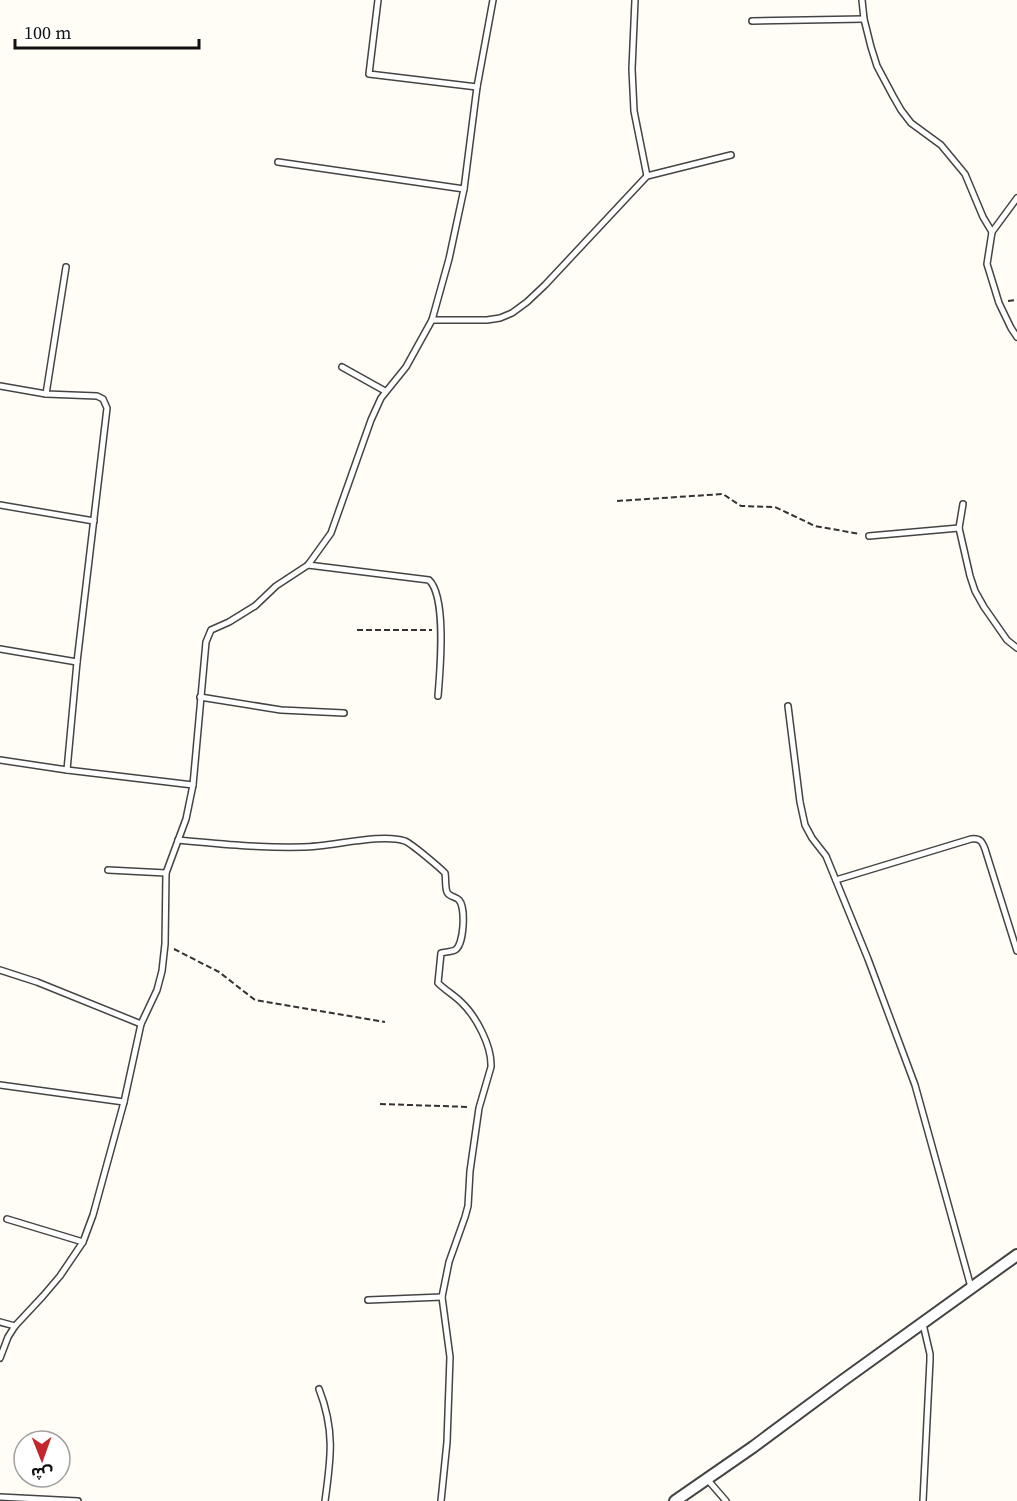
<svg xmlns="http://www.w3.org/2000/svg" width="1017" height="1501" viewBox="0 0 1017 1501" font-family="'Source Serif 4','Noto Sans Arabic',serif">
<rect width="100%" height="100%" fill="#fffdf5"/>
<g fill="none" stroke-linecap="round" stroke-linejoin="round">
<defs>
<g id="lane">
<polyline points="378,0 369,74 477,87"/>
<polyline points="635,0 632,69 634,111 647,176"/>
<polyline points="862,0 864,19 871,47 877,66 893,96 901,110 911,123 941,145 965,174 983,217 992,232"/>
<polyline points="752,21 864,19"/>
<polyline points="278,162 464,189"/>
<polyline points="1017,198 992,232 987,264 999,303 1011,328 1017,337"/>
<polyline points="432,320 487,320 500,318 512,313 527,302 545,285 647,176 731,155"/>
<polyline points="342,367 385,391"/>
<polyline points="0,386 46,394 97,396 103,399 107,408 77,662 67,770"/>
<polyline points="46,394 66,267"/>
<polyline points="963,504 959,528 970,576 975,591 984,607 1007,640 1017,648"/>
<polyline points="0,505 94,521"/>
<polyline points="869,536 959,528"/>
<path d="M308 565 429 580C447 597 440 671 438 696"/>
<polyline points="0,649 77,662"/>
<polyline points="200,697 281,710 344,713"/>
<polyline points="788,706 800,802 805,825 812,838 826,856 868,959 915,1085 971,1287"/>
<polyline points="0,760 67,770 193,785"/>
<path d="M178 840C220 844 261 848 303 847 331 847 380 833 405 841 412 844 439 867 445 873 446 879 445 887 447 892 449 897 455 896 459 900 466 908 464 945 455 950 451 952 444 952 441 953L438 983C445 990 454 995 461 1002 476 1016 492 1046 491 1067L479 1108 470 1171 468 1206 465 1217 449 1262 442 1297 450 1357 447 1442 441 1501"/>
<polyline points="108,870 166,873"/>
<path d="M836 880 971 839C980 838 982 841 985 849L1017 951"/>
<polyline points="0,970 37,982 141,1024"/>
<polyline points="0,1085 124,1102"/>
<polyline points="7,1219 83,1242"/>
<polyline points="368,1300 442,1297"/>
<polyline points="0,1322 15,1326"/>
<polyline points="0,1358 8,1337 15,1326 43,1296 60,1276 83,1242 93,1215 124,1102 141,1024 157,990 162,971 165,944 166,873 186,819 193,785 206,642 211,630 229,622 255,606 276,586 308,565 331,533 371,420 381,398 406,367 432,320 449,259 464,189 477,87 493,0"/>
<path d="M319 1389C335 1430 331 1458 325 1501"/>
<polyline points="707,1479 726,1501"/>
<polyline points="0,1497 78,1501"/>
<polyline points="923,1501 930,1360 930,1354 923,1324"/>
</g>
<polyline id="street" points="675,1501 753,1447 842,1381 1017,1255"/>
</defs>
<use href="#lane" stroke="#444" stroke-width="8"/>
<use href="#street" stroke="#444" stroke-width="14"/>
<g stroke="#333" stroke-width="2" stroke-dasharray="6 3" stroke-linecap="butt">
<polyline points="1008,301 1017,300"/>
<polyline points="617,501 723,494 741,506 775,507 815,526 860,534"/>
<polyline points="357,630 432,630"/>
<polyline points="174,949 219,972 255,1000 385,1022"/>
<polyline points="380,1104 470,1107"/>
</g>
<use href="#lane" stroke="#fff" stroke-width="5"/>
<use href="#street" stroke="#fff" stroke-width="10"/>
</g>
<g transform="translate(42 1459) rotate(179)"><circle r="28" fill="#ffffff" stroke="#a0a0a0" stroke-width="1.5"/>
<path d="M0-4.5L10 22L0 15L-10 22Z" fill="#c4262e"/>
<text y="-9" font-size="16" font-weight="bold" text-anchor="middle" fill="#111111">ش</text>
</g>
<path d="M15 39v9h184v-9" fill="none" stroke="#111111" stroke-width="3"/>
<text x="24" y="39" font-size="18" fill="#111111" stroke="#ffffff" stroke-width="4.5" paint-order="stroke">100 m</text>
</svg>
